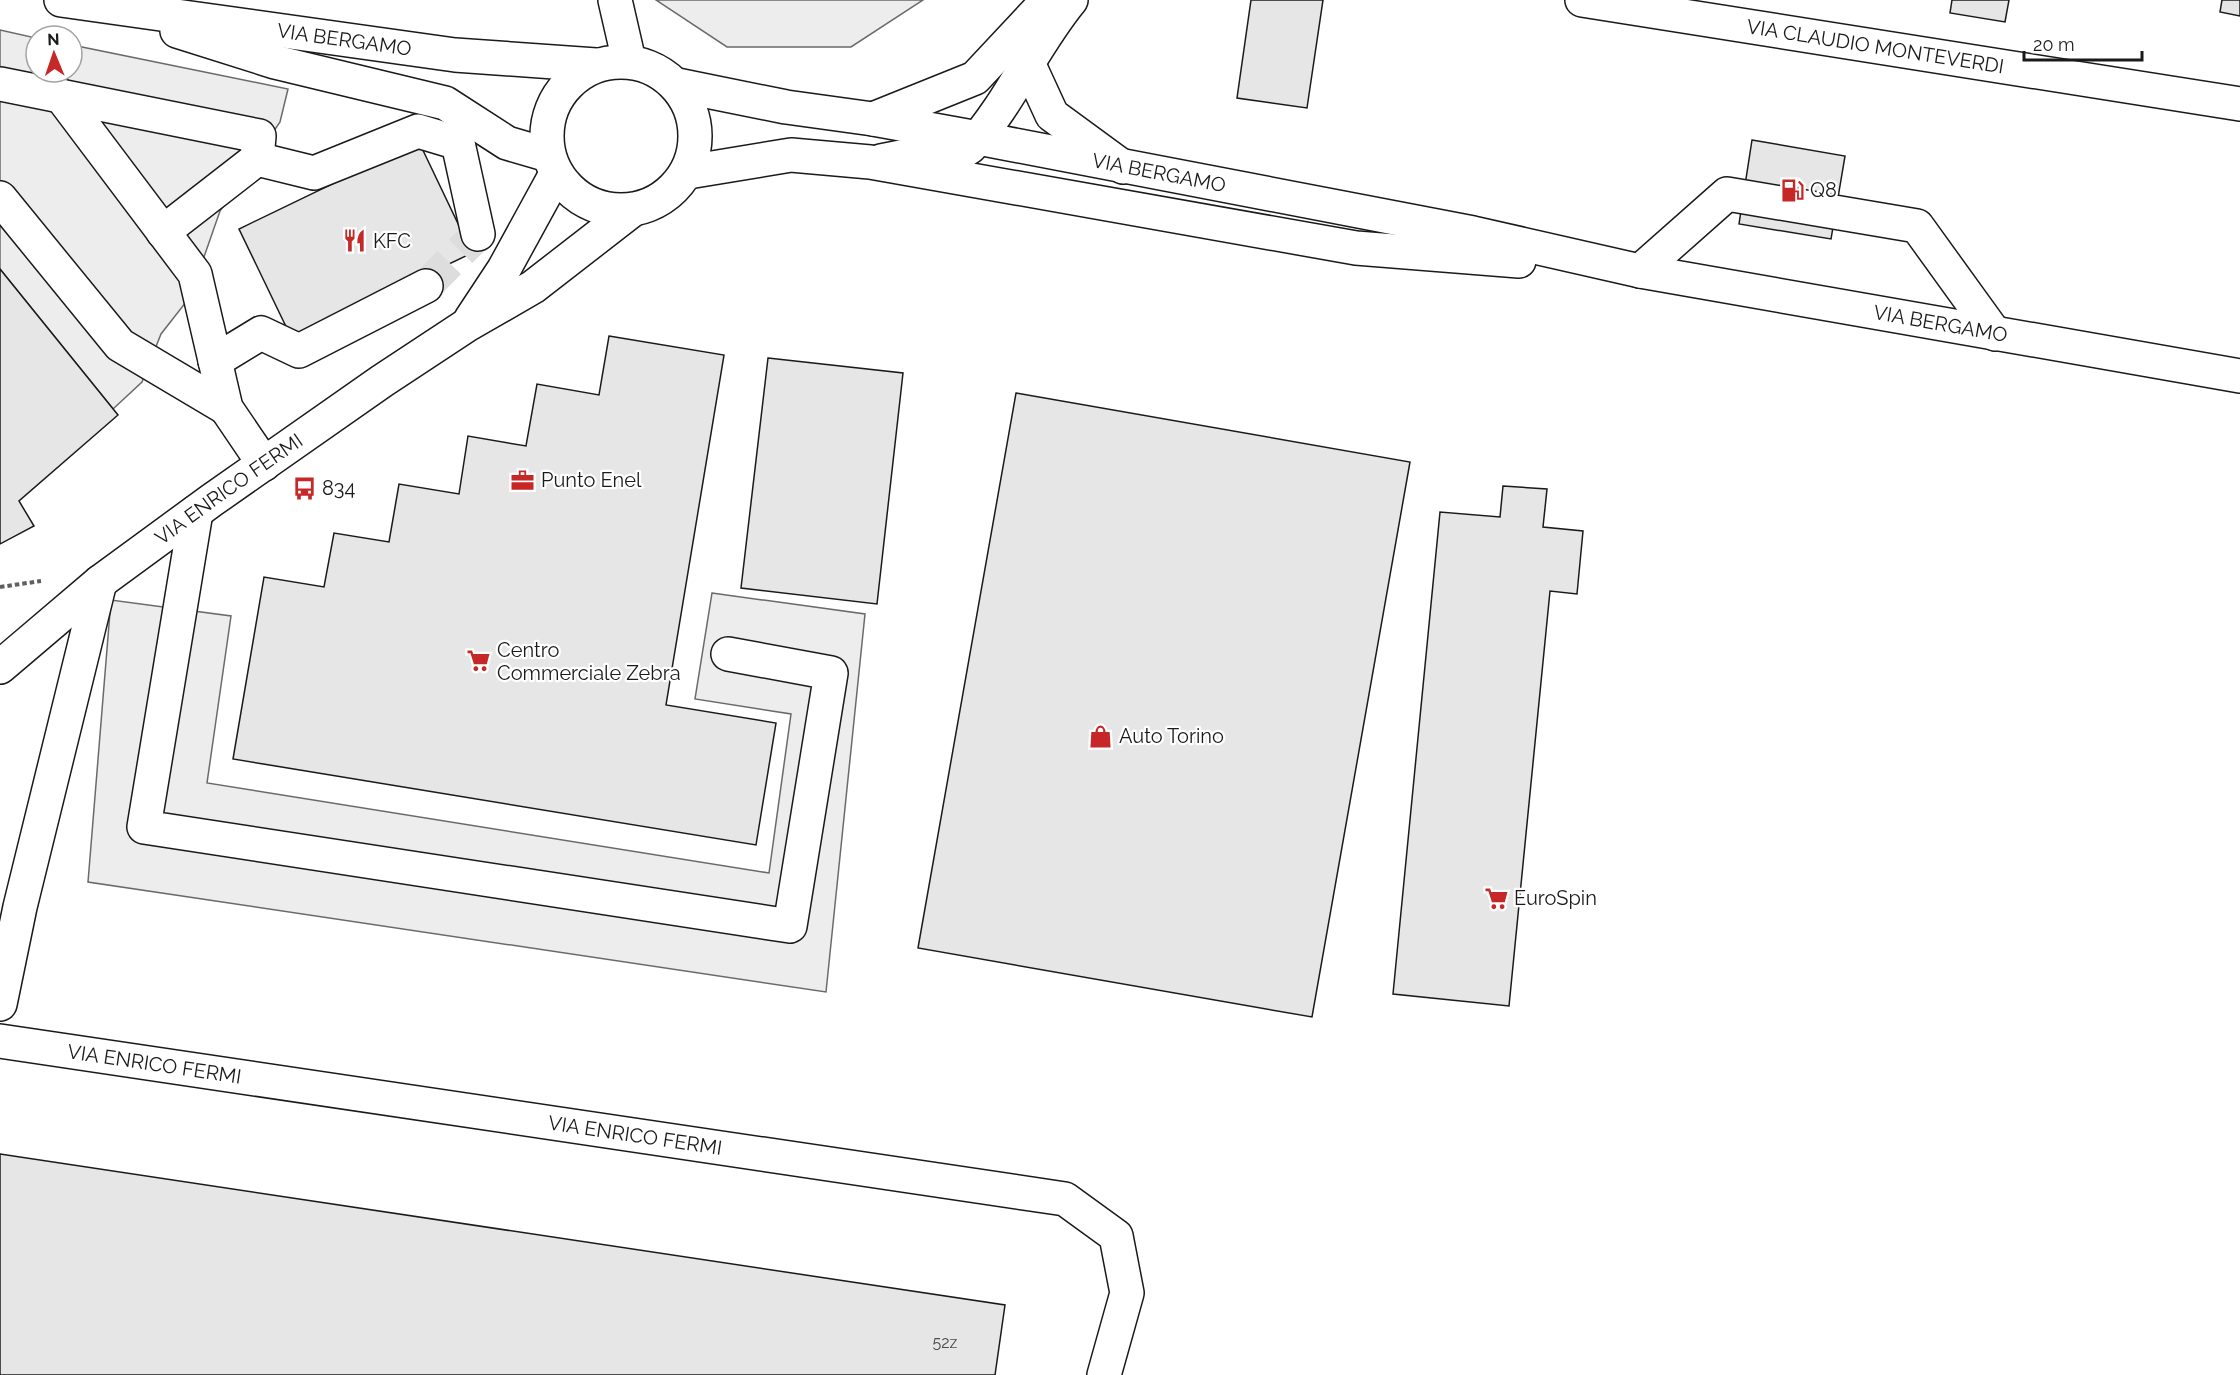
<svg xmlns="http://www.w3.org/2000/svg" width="2240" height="1375" viewBox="0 0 2240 1375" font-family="Raleway,sans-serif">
<rect width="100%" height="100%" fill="#fff"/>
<g fill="#ededed" stroke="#6a6a6a" stroke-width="1.5">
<polygon points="656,0 923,0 851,47 727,47"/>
<polygon points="0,30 36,38 36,72 72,72 72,45 288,89 280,122 220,211 190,297 161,334 142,382 113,409 0,269"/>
<polygon points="712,593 865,614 826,992 88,882 111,600 231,616 207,783 769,873 791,714 695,699"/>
</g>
<g fill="#e6e6e6" stroke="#1a1a1a" stroke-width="1.5">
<polygon points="1251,0 1323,0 1307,108 1237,98"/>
<polygon points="1952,0 2009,0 2005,22 1950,13"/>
<polygon points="2222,0 2240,0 2240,16 2220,12"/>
<polygon points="1752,140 1845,156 1831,239 1739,224"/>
<polygon points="419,142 472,253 292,339 239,229"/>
<polygon points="0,269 118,415 19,501 34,526 0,544"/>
<polygon points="609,336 724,355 666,705 776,723 756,845 233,759 264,577 324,587 334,533 389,542 399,484 459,494 468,436 526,446 537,384 599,395"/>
<polygon points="768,358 903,373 877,604 741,588"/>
<polygon points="1016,393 1410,462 1312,1017 918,948"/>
<polygon points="1503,486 1547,489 1543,527 1583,531 1577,594 1550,591 1509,1006 1393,994 1440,512 1500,517"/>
<polygon points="0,1154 1005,1305 995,1375 0,1375"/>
</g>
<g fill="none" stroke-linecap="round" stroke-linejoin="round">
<polyline stroke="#ddd" stroke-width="33" stroke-dasharray="33 16" stroke-linecap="butt" points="426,286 478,234"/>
<defs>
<g id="minor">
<polyline points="615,0 629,61"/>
<path id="s1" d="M1582 0 2240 104"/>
<polyline points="1029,65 1052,115 1123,167"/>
<polyline points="0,84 259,136 257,159 163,232"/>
<polyline points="61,96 195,274 226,408 264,464"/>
<polyline points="873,119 975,78 1048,0"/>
<polyline points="257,159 314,173 418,131 458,143 478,234"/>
<path d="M881 161 906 156 962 152 970 147C1010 103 1033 46 1071 0"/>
<polyline points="0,198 120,345 226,408"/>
<polyline points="1640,271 1727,194 1917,226 1995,334"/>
<polyline points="471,319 504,269 556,174"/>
<polyline points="215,361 261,333 299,351 426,286"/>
<polyline points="196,512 144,827 790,926 831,673 728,654"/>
<path id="s2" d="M0 667 100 582 212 500 382 381 467 325 533 287 631 211"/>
<polyline points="0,1004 20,907 100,582"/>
<path id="s3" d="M0 1041 1065 1199 1116 1236 1127 1293 1104 1375"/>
</g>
<g id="major">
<path id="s4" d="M61 0 455 55 596 65"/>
<polyline points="177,31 275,62 445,103 507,143 548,155"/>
<circle cx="621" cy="136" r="74"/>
<path id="s5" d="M677 85 786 107 873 119 978 138 1473 233 1640 271 2240 376"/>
<polyline points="688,172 791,155 870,162 1356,248 1519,261"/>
</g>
</defs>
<use href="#minor" stroke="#1a1a1a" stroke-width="36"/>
<use href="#major" stroke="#1a1a1a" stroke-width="36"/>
<polyline stroke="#5f5f5f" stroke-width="4" stroke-dasharray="4.5 3" stroke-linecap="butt" points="0,587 41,581"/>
<use href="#minor" stroke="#fff" stroke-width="33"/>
<use href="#major" stroke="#fff" stroke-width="33"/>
</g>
<defs>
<symbol id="fuel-bare" viewBox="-9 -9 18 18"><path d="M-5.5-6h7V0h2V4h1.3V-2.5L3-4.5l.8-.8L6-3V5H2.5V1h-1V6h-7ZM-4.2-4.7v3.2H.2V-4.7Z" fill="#c62828" stroke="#fff" stroke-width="2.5" paint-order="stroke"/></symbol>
<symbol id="restaurant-bare" viewBox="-9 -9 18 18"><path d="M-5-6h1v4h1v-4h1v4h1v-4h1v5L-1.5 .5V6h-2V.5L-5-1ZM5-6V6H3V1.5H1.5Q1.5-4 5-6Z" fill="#c62828" stroke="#fff" stroke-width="2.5" paint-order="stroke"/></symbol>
<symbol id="office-bare" viewBox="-9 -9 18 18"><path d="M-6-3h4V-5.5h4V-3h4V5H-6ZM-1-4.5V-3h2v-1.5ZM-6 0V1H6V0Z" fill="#c62828" stroke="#fff" stroke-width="2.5" paint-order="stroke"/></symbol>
<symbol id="bus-bare" viewBox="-9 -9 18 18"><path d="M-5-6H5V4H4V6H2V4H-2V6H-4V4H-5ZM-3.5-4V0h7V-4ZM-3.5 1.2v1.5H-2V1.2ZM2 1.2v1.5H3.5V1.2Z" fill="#c62828" stroke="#fff" stroke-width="2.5" paint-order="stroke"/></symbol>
<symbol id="supermarket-bare" viewBox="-9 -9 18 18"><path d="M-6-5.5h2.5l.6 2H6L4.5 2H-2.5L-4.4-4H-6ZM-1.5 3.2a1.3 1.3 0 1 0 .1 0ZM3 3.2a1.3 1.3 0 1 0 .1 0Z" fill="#c62828" stroke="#fff" stroke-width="2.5" paint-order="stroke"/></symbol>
<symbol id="shop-bare" viewBox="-9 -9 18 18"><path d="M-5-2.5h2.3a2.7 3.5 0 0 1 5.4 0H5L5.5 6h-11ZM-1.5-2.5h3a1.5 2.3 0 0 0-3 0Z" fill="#c62828" stroke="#fff" stroke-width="2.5" paint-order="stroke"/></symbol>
</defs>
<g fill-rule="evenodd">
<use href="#fuel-bare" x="1776" y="174" width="33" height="33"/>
<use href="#restaurant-bare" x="338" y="224" width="33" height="33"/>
<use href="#office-bare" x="506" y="464" width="33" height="33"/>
<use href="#bus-bare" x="288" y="472" width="33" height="33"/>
<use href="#supermarket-bare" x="462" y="644" width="33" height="33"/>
<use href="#shop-bare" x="1084" y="720" width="33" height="33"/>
<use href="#supermarket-bare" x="1480" y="882" width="33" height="33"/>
</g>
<g text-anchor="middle" stroke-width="4.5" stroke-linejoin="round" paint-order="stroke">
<g font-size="16" fill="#4d4d4d">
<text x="945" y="1348">52z</text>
</g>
<g font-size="20" fill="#1a1a1a" stroke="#fff">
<text dy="7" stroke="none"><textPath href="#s4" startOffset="286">VIA BERGAMO</textPath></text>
<text dy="7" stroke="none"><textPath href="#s1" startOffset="297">VIA CLAUDIO MONTEVERDI</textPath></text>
<text dy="7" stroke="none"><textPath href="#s5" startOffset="490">VIA BERGAMO</textPath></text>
<text dy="7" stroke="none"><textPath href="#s5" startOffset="1286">VIA BERGAMO</textPath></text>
<text dy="7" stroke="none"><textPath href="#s2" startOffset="290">VIA ENRICO FERMI</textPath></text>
<text dy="7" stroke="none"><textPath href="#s3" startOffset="156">VIA ENRICO FERMI</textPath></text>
<text dy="7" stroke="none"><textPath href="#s3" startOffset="642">VIA ENRICO FERMI</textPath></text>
</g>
<g font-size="20" fill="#1a1a1a" stroke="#fff" text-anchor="start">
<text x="1810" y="197">Q8</text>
<text x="373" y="248">KFC</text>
<text x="541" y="487">Punto Enel</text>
<text x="322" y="495">834</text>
<text x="497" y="657">Centro<tspan x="497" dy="23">Commerciale Zebra</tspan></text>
<text x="1119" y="743">Auto Torino</text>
<text x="1514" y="905">EuroSpin</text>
</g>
</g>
<g transform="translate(54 54) rotate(358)"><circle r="28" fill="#ffffff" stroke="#a3a3a3" stroke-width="1.5"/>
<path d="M0-4.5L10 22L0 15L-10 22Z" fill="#c62828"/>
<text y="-9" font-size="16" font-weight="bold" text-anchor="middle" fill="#1a1a1a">N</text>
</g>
<path d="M2024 51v9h118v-9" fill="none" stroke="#1a1a1a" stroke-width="3"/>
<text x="2033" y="51" font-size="18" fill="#1a1a1a" stroke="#ffffff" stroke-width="4.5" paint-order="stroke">20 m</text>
</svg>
